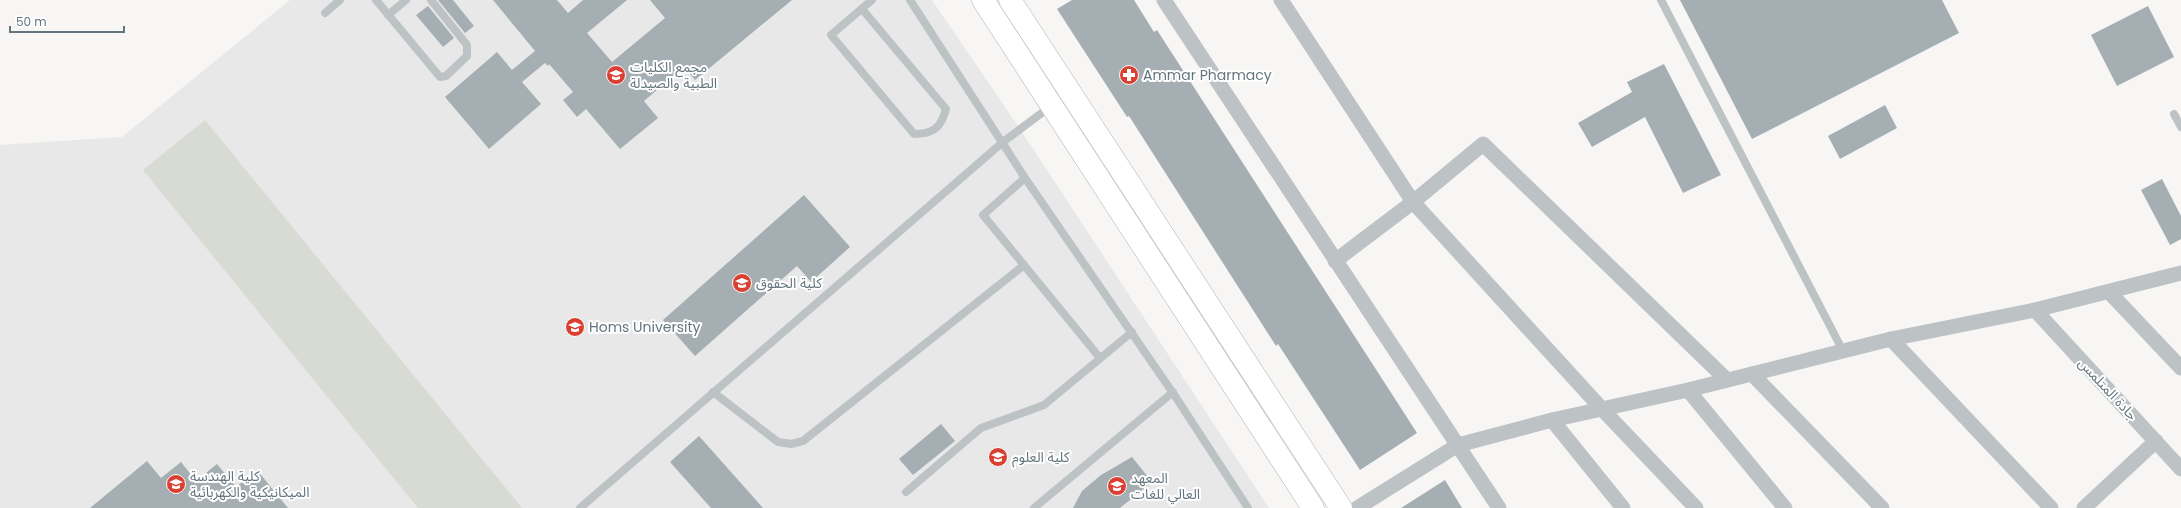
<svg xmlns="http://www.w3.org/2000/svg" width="2181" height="508" viewBox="0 0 2181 508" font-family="Poppins,'Noto Sans Arabic',sans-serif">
<rect width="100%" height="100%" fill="#f7f6f4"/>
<polygon fill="#e7e8e7" points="290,0 932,0 1020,129 1269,508 0,508 0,145 122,137"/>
<polygon fill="#d7dbd3" points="205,120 522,508 418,508 143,170"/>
<g fill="#a5afb3">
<polygon points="438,0 453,0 474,26 465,33"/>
<polygon points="493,0 557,0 568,13 583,0 627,0 587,33 612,62 665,18 650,0 792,0 695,80 684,67 644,101 658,118 620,149 586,109 577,117 563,100 573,92 549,64 548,66 545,63 522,82 541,104 489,149 445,97 497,52 512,70 535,51"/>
<polygon points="1072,0 1134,0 1154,32 1157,30 1417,433 1360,470 1278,344 1276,346 1129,116 1127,117 1057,9"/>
<polygon points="1680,0 1942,0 1959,33 1752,139"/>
<polygon points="428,6 454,38 443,47 416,15"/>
<polygon points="2148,6 2174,57 2117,86 2091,35"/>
<polygon points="1664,64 1721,175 1683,193 1645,117 1592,147 1578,123 1632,92 1627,82"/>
<polygon points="1885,105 1897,128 1840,159 1828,136"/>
<polygon points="2162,179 2181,216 2181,239 2170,245 2141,190"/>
<polygon points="804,195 850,247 811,282 797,266 695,356 663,320"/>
<polygon points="941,424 955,441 913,475 899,459"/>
<polygon points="699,436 763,508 711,508 670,462"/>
<polygon points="1132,457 1152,482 1120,508 1073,508 1082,491 1101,475"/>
<polygon points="147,461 161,478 181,462 196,481 217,464 236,487 257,470 288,508 90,508"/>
<polygon points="1445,480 1462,508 1401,508"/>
</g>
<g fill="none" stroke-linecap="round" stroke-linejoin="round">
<defs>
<g id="highway">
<polyline points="983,0 1313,508"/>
<polyline points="1010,0 1341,508"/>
</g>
</defs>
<use href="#highway" stroke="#b1b6b8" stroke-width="23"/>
<g stroke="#bdc3c5" stroke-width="8">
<polyline points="376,0 440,77 446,76 467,56 467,45 431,0"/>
<polyline points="910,0 1025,178 1175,396 1248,508"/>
<polyline points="1661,0 1843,351"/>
<path d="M862 9 946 109C941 128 933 134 914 134L831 35 872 0"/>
<polyline points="325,13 340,0"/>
<polyline points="388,15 406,0"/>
<polyline points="2174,114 2181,127"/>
<polyline points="1025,178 983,215 1100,358"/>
<polyline points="713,392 778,442 791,444 803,441 1024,265"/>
<polyline points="906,492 981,428 1044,405 1132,332"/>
<polyline points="580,508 1003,142 1051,106"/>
<polyline points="1034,508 1173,392"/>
</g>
<g stroke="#bdc3c5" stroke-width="15">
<polyline points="1164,0 1499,508"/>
<polyline points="1281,0 1413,202 1602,409 1696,508"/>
<polyline points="1335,261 1413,202 1483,144 1727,380"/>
<polyline points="2109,292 2181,368"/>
<polyline points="2035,310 2181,469"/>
<polyline points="1891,339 2051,508"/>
<polyline points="1752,374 1882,508"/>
<polyline points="1688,390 1785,508"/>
<polyline points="1552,420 1623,508"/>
<polyline points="1357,508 1458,445 1552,420 1688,390 1891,339 2035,310 2181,273"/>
<polyline points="2084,508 2156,441"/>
</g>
<use href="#highway" stroke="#fff" stroke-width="22"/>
</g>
<defs>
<symbol id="university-disc" viewBox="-11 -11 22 22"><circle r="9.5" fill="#d94031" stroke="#fff"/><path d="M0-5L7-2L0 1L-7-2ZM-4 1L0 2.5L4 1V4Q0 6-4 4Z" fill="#fff"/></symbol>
<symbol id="pharmacy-disc" viewBox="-11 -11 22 22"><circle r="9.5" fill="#d94031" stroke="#fff"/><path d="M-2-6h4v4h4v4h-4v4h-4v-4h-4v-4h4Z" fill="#fff"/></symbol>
</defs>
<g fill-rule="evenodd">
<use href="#university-disc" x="605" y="64" width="22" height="22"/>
<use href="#pharmacy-disc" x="1118" y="64" width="22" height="22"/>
<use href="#university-disc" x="731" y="272" width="22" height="22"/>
<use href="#university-disc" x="564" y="316" width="22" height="22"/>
<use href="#university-disc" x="987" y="446" width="22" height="22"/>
<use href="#university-disc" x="165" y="473" width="22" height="22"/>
<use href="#university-disc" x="1106" y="475" width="22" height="22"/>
</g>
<g text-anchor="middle" stroke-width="4" stroke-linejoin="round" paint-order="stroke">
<g font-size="14" fill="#63767d" stroke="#fff" text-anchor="start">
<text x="630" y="72">مجمع الكليات<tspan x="630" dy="16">الطبية والصيدلة</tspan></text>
<text x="1143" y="80">Ammar Pharmacy</text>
<text x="756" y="288">كلية الحقوق</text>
<text x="589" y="332">Homs University</text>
<text x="1012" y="462">كلية العلوم</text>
<text x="190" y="481">كلية الهندسة<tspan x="190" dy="16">الميكانيكية والكهربائية</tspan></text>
<text x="1131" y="483">المعهد<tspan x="1131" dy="16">العالي للغات</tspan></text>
</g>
<g font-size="14" fill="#63767d" stroke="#fff">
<text transform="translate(2108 389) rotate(47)" y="5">جادة المتلمس</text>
</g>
</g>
<path d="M10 26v6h114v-6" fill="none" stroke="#63767d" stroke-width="2"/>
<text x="16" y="26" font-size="12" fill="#63767d" stroke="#ffffff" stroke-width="3" paint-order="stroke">50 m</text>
</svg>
